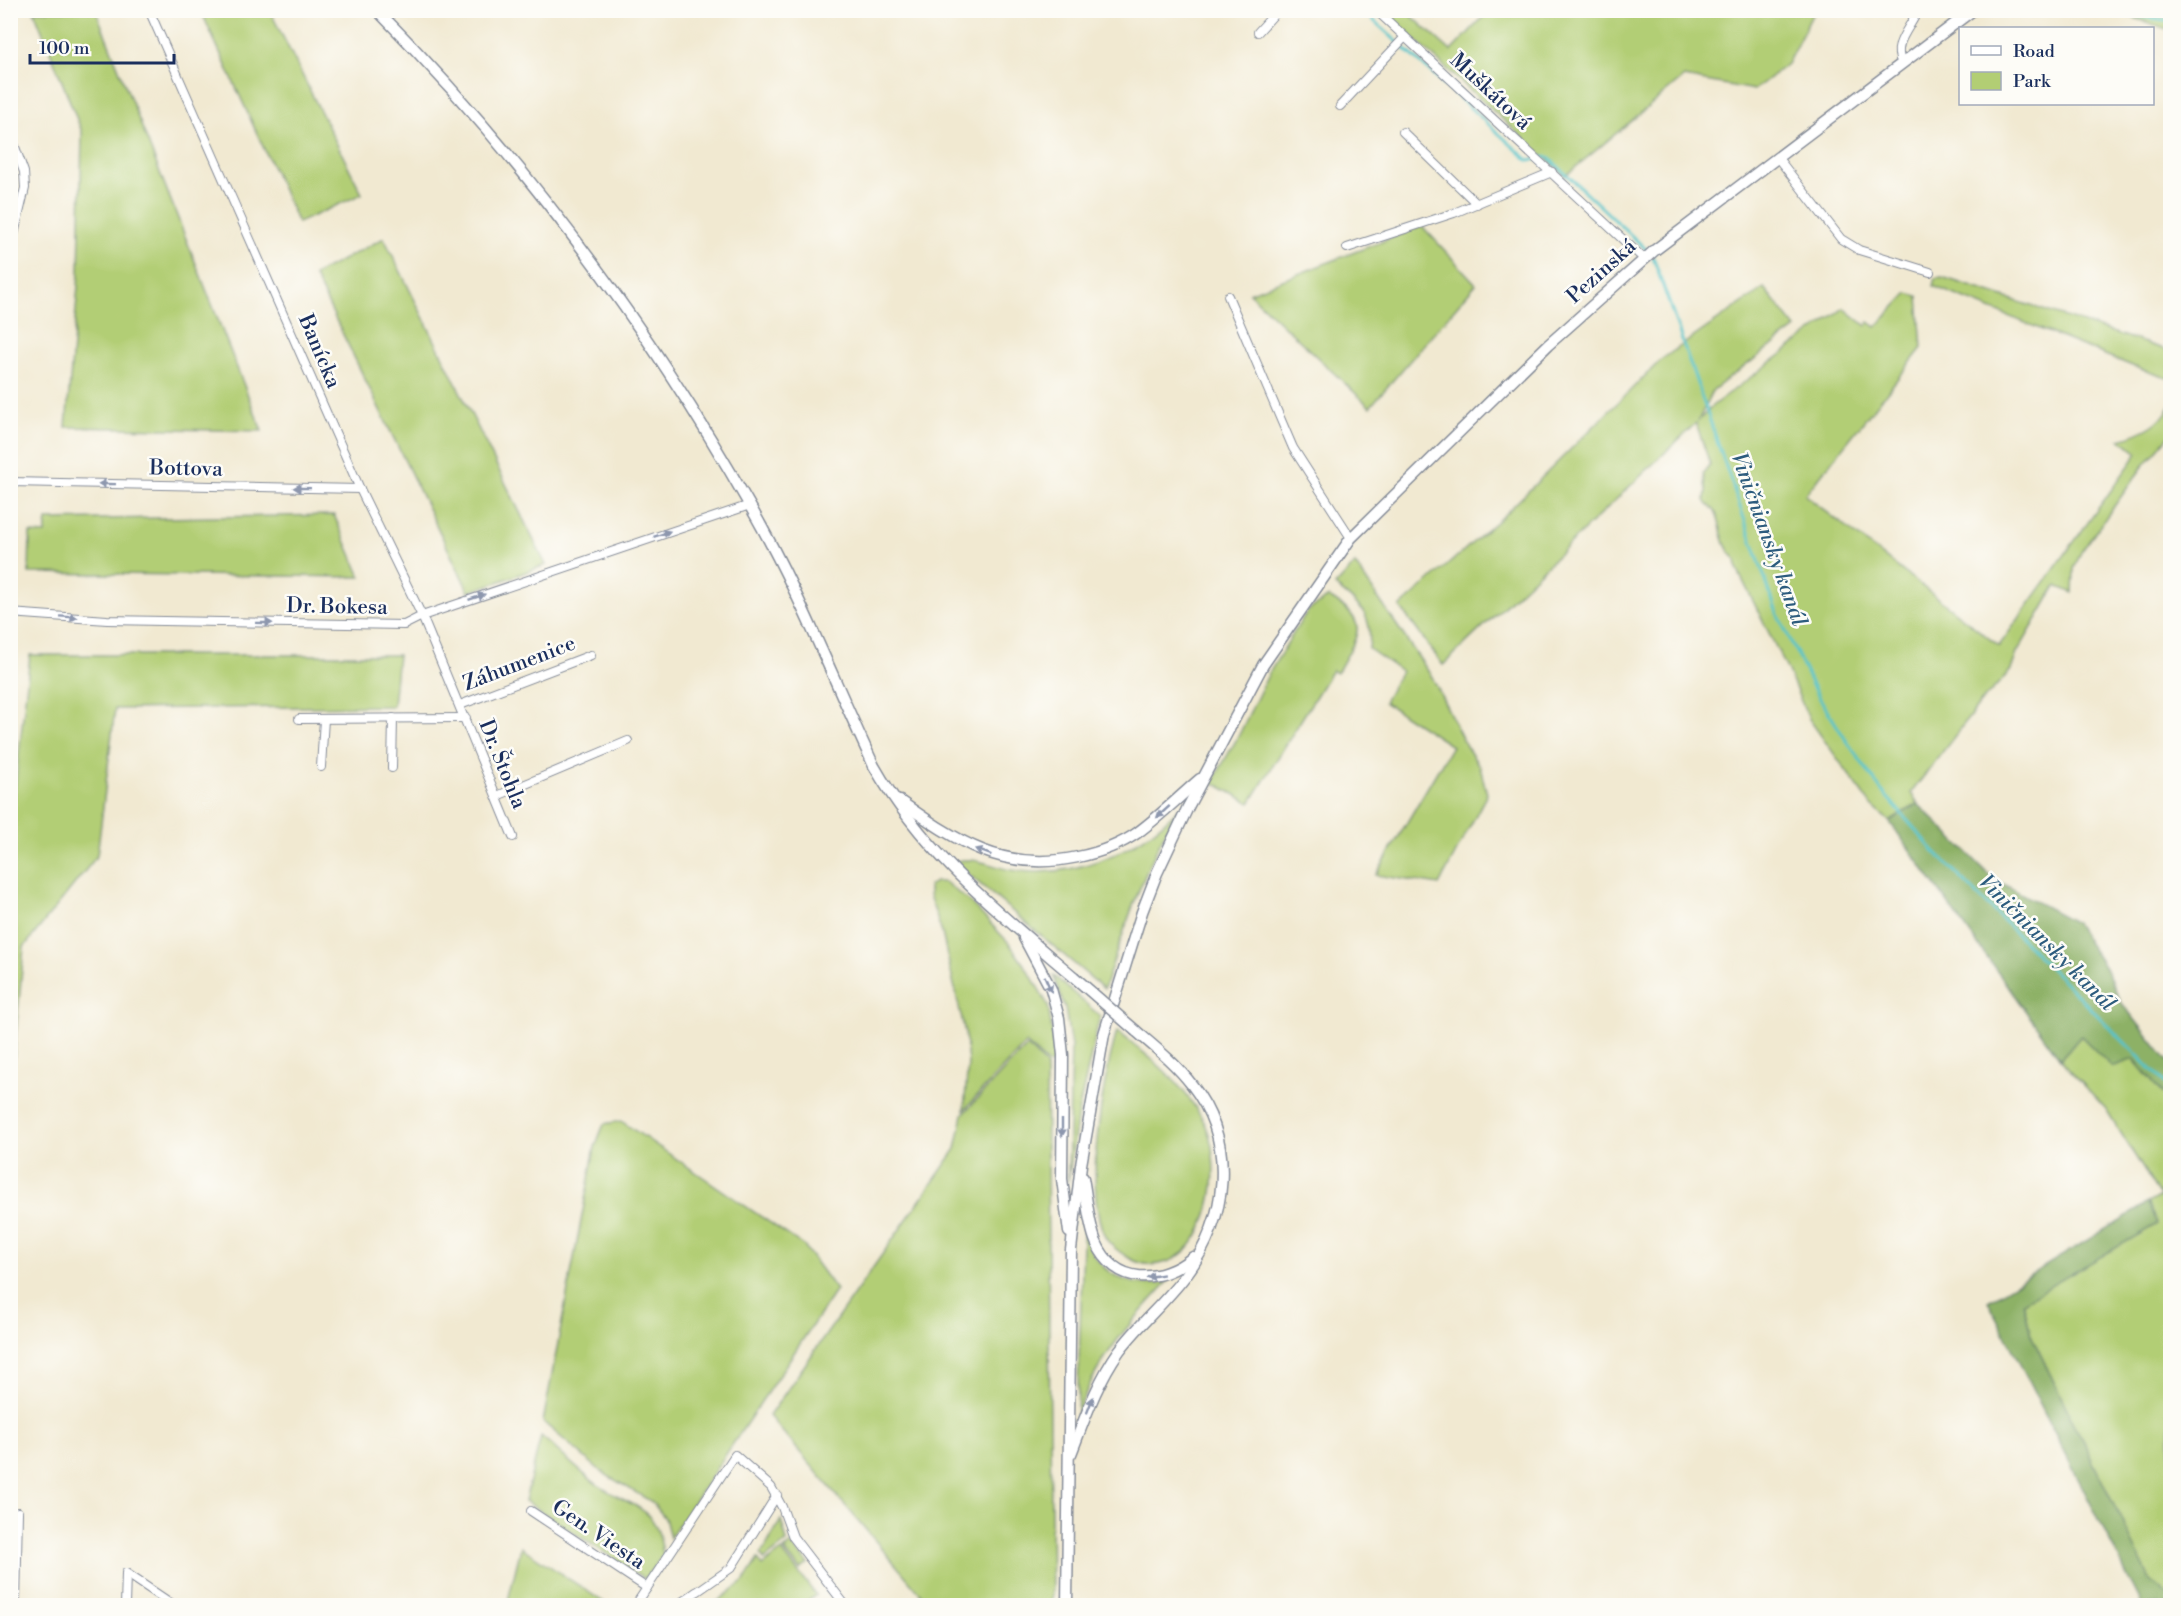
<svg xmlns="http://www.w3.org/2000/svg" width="2181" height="1616" viewBox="0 0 2181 1616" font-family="'Libre Bodoni',serif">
<rect width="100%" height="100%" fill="#fdfcf7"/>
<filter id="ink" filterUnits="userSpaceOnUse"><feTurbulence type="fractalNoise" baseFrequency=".0167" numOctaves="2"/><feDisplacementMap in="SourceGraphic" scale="12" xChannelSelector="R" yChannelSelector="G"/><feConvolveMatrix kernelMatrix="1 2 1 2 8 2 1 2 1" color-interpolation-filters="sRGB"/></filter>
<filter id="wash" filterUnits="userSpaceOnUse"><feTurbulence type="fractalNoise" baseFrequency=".008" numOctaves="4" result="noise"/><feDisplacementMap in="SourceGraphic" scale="24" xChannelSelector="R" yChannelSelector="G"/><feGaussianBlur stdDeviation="1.35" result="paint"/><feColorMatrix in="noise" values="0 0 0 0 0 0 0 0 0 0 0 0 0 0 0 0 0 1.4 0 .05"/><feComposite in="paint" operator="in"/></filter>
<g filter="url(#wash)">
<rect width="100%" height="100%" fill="#f1e9d1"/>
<g fill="#b2ce74" stroke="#667e69" stroke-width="1.5">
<polygon points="34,11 96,11 262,431 66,427 79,274 82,132"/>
<polygon points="201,11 270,11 362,194 298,223"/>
<polygon points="1383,11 1406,11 1451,51 1489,11 1814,11 1787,64 1754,90 1684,77 1565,176"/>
<polygon points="2163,11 2170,12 2170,30 2113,11"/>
<polygon points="1422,226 1476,284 1370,407 1249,293"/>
<polygon points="384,238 546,565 469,592 314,275"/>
<polygon points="1942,277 2170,351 2170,379 2140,369 1933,286 1935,278"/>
<path d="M1764 288 1796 328 1713 390 1698 421 1712 406 1844 308 1866 326 1869 322 1876 327 1908 293 1918 296 1922 348 1805 495 1999 646 2138 453 2120 439C2139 434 2160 425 2170 407V435L2141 469 2081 552 2074 569 2073 593 2056 586 2017 653 2011 670 1980 703 1911 793 1918 804 1889 821 1870 804 1809 719 1785 665 1737 569 1736 559C1719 545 1723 523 1714 510 1711 506 1707 506 1705 500L1706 490 1703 473 1710 464 1696 423 1443 665 1400 607 1506 513 1662 359Z"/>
<polygon points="334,515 361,577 29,573 30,533 45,534 47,520"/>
<path d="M1355 564 1432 677 1466 746 1480 767 1487 794 1439 885 1376 875 1452 746 1384 702 1401 671 1369 649C1373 613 1361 607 1335 586Z"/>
<path d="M1329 597C1372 623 1358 635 1337 673L1332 670 1250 803 1212 782 1238 737 1269 673 1307 611Z"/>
<polygon points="30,655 398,655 393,706 115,709 97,856 24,947 11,1089 10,833"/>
<path d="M1179 808C1145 864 1125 927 1104 989L954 862C974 855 992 867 1012 870 1073 880 1137 852 1179 808Z"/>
<polygon points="935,882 945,882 972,904 1009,943 1029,972 1048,1005 1057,1064 1048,1064 1026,1043 964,1110 968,1063 965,1033 942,933 929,895 929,886"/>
<polygon points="1053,975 1100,1016 1078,1113 1068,1182 1071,1047 1065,1008"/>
<path d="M1117 1031C1150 1057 1181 1081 1202 1118 1225 1157 1215 1245 1167 1262 1153 1267 1141 1265 1129 1258 1121 1253 1109 1245 1105 1237 1083 1189 1103 1081 1117 1031Z"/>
<polygon points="2081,1036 2112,1067 2133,1059 2170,1103 2170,1597 2150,1580 2031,1335 2023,1301 2157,1224 2148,1203 2160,1196 2106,1109 2060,1059"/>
<polygon points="1027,1046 1046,1065 1052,1605 930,1605 769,1416 956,1149 963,1114"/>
<polygon points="621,1121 804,1246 836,1290 670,1538 665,1518 652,1502 603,1473 543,1422 595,1147 604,1124"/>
<path d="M1084 1215C1086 1229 1087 1245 1095 1257 1111 1281 1142 1289 1168 1282 1130 1323 1093 1362 1077 1417Z"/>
<path d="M541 1436C560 1452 578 1471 598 1485 635 1510 657 1503 663 1555L645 1579 525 1501Z"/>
<polygon points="781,1520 787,1542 764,1560 761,1555"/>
<polygon points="791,1544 808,1564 800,1570 784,1550"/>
<polygon points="521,1547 608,1605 507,1605"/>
<polygon points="782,1551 816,1595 802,1605 713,1605 744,1581 758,1559 762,1566"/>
</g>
<g fill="#8db166" stroke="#547062" stroke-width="1.5">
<polygon points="1918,804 1994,879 2076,923 2105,968 2121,1002 2170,1064 2170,1103 2134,1059 2112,1067 2081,1036 2060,1059 1889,821"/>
<polygon points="2148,1203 2157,1224 2023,1302 2031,1335 2150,1579 2170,1597 2170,1605 2142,1605 1988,1301"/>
</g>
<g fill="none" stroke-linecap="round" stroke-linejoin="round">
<g stroke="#56c4ca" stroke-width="3">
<polyline points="1362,10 1528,160 1548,157 1649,252"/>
<polyline points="2124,13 2170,22"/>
<polyline points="1653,257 1777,613 1814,689 1846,740 1881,790 1932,849 2170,1088"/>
</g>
</g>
</g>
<g filter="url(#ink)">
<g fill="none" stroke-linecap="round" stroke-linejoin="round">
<defs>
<g id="minor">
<polyline points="149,10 360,489 422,616 513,837"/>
<polyline points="1376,10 1644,259"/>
<polyline points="1258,32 1278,10"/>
<path d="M1902 63C1891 45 1911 27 1918 10"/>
<polyline points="1340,106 1405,37"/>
<polyline points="1403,132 1477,204"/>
<polyline points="10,133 24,172 25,188 10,251"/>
<polyline points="1777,157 1841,239 1859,250 1930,272"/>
<polyline points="1347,248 1454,213 1552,172"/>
<polyline points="1228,296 1293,448 1351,538"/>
<polyline points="10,482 360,489"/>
<polyline points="10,613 107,620 404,625 422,616 750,505"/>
<polyline points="460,705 591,655"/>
<polyline points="299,719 466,718"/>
<polyline points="321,767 324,719"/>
<polyline points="392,768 393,718"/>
<polyline points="497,796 628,741"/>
<polyline points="531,1511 647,1588"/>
<polyline points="698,1591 731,1568 777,1495"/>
<polyline points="16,1606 18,1512"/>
<polyline points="125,1606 126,1573 175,1606"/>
<polyline points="635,1606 735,1455 771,1487 782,1507 793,1537 846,1606"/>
<polyline points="676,1606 696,1592"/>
</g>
<g id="secondary">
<path d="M377 10C523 158 648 326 750 506 798 589 833 679 874 766 924 854 998 912 1074 977"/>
<path d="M900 801C958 842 1003 873 1078 857 1097 853 1120 845 1137 833 1159 817 1179 797 1200 779"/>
<polyline points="1024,938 1051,989 1059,1018 1063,1055 1062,1179 1069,1232"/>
<path d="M1083 1178C1087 1199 1088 1222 1096 1242 1115 1286 1161 1284 1193 1257"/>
<path d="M1071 1454C1085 1418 1097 1382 1119 1351 1139 1324 1166 1302 1186 1275 1228 1218 1237 1143 1192 1085 1176 1064 1156 1048 1136 1031"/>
<polyline points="1067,1606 1071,1250 1081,1165 1104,1034 1142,912 1157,873 1188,807 1263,665 1351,538 1548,345 1655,250 1973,10"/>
</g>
</defs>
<use href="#minor" stroke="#868c98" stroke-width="10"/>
<use href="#secondary" stroke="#868c98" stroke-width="13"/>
<use href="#minor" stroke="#fff" stroke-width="8"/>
<use href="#secondary" stroke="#fff" stroke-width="10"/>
<defs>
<polyline id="secondary-bridge" points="1074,977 1136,1031"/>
</defs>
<use href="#secondary-bridge" stroke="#868c98" stroke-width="13" stroke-linecap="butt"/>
<use href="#secondary-bridge" stroke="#fff" stroke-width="10"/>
</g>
<defs><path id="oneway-solid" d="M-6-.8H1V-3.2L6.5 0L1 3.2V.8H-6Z" transform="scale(1.5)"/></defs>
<g fill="#8d97ae">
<use href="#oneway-solid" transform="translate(107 484) rotate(-179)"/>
<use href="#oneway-solid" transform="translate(302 488) rotate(-179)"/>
<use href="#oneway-solid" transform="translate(662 534) rotate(-19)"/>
<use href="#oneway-solid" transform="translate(477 597) rotate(-19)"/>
<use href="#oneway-solid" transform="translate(69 617) rotate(4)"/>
<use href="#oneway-solid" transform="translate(264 623) rotate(1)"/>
<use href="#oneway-solid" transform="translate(1163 812) rotate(138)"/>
<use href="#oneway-solid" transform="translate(983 852) rotate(-159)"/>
<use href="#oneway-solid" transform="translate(1048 984) rotate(67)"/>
<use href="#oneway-solid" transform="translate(1062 1128) rotate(90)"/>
<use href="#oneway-solid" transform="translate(1155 1276) rotate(170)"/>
<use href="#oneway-solid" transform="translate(1090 1405) rotate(-69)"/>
</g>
</g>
<g text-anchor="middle" stroke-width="5" stroke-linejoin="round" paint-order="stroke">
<g font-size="21" fill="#1b2f5e" stroke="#fdfcf7">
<text transform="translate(1491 91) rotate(43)" y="7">Muškátová</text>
<text transform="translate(1601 271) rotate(-42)" y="7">Pezinská</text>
<text transform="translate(320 351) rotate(67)" y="7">Banícka</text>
<text transform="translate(186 468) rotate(1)" y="7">Bottova</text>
<text transform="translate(337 606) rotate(1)" y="7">Dr. Bokesa</text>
<text transform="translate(519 663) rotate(-21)" y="7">Záhumenice</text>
<text transform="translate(503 764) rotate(68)" y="7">Dr. Štohla</text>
<text transform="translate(599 1534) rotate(34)" y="7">Gen. Viesta</text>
</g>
<g font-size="22" font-style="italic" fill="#2d5c7e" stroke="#fdfcf7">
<text transform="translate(1770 539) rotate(70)" y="8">Viničniansky kanál</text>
<text transform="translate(2048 942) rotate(45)" y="8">Viničniansky kanál</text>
</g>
</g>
<rect width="2181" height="1616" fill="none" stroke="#fdfcf7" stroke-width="36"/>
<rect x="1959" y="27" width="195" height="78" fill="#fdfcf7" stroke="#a3aaba" stroke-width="1.5"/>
<rect x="1971" y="46" width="30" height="9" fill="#ffffff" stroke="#a3aaba" stroke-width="1.5"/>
<text x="2013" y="57" font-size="18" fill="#1b2f5e">Road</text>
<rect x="1971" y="72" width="30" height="18" fill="#b2ce74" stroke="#a3aaba" stroke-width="1.5"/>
<text x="2013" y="87" font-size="18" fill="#1b2f5e">Park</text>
<path d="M30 54v9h144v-9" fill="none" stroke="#1b2f5e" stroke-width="3"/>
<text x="39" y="54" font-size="18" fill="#1b2f5e" stroke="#fdfcf7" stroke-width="4.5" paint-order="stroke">100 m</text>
</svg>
